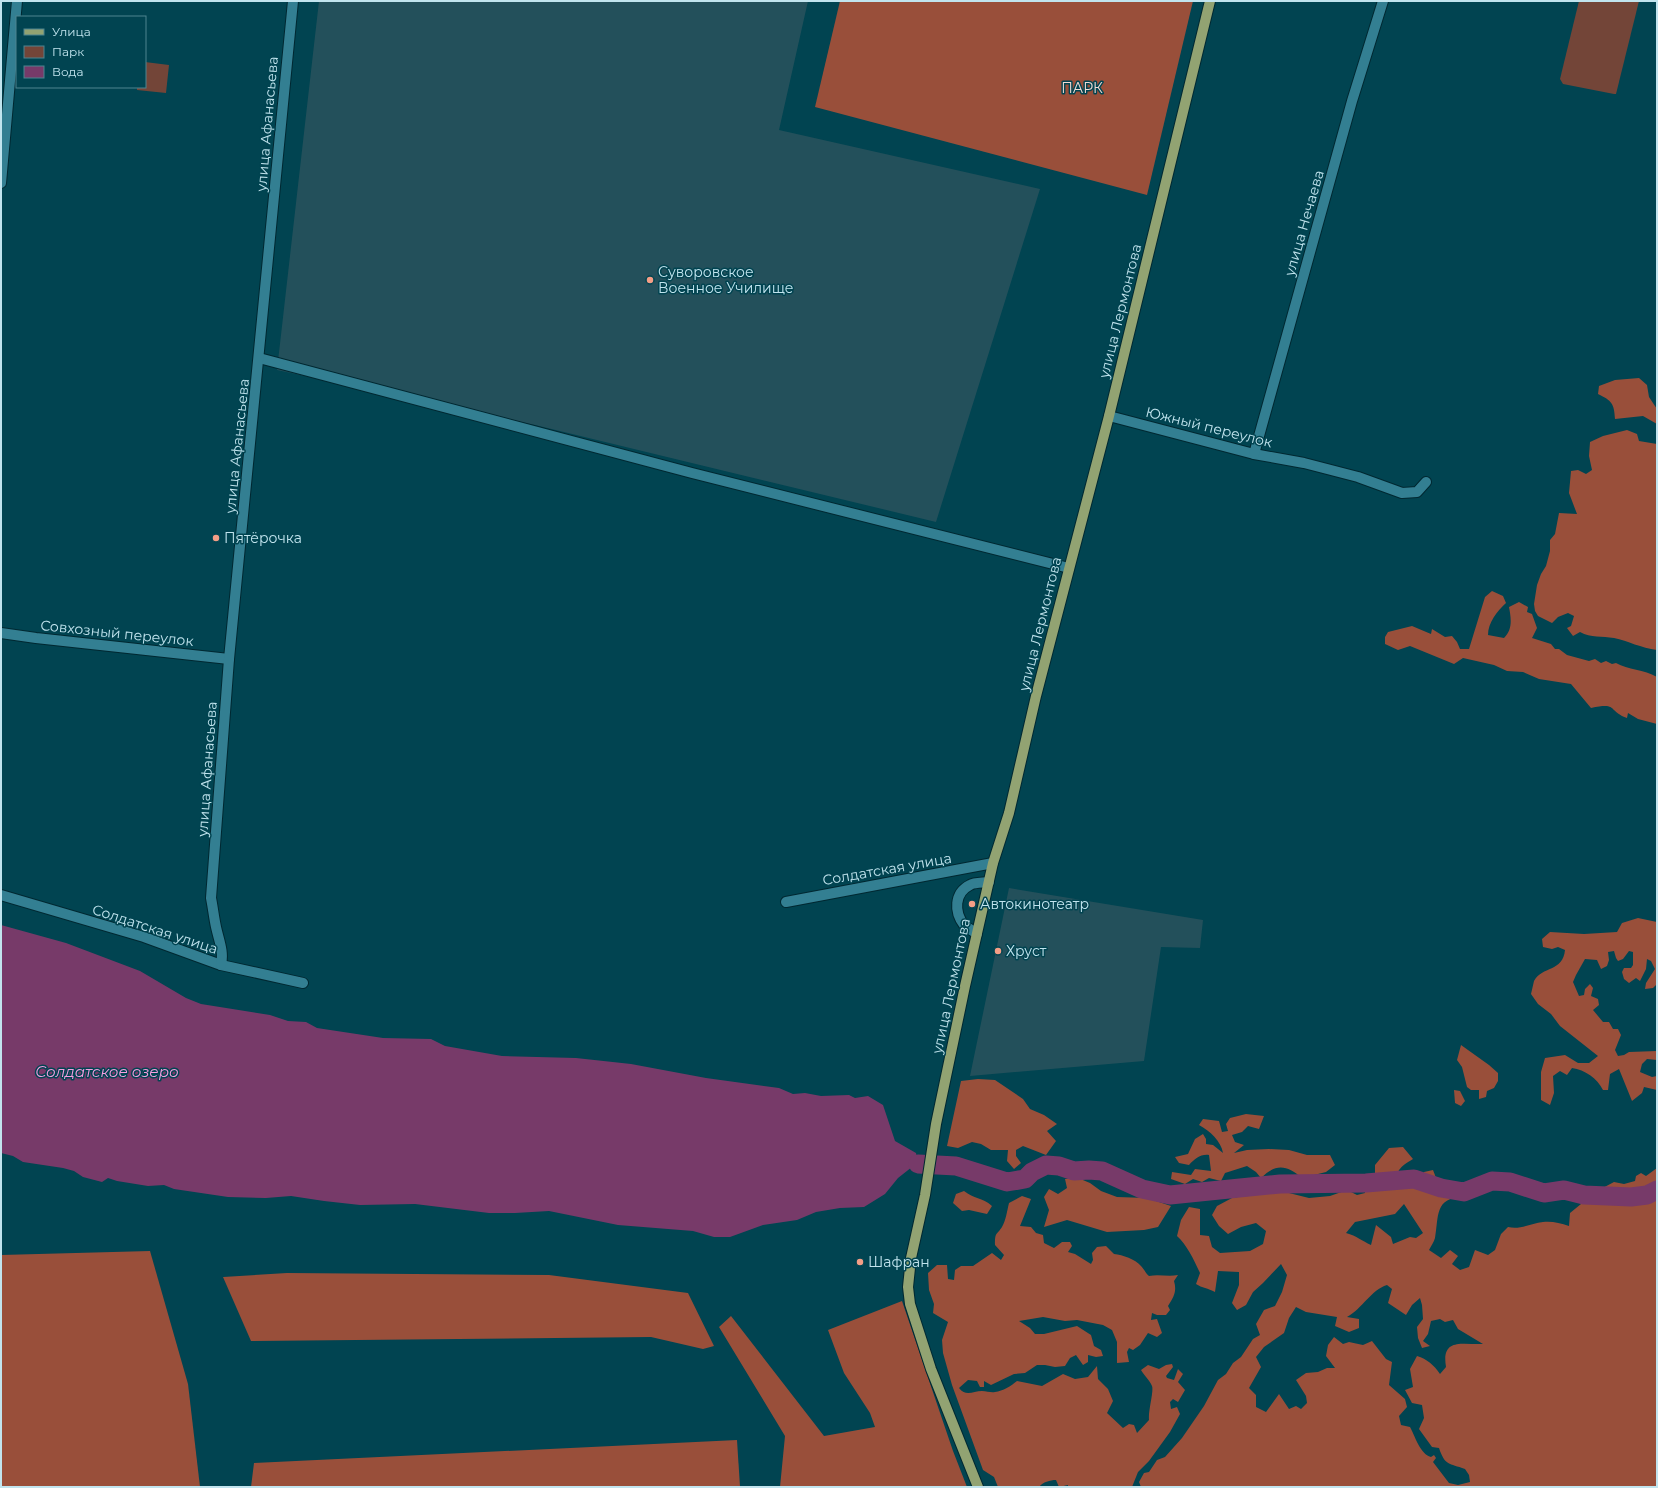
<svg xmlns="http://www.w3.org/2000/svg" width="1658" height="1488" viewBox="0 0 1658 1488" font-family="Montserrat,sans-serif">
<rect width="100%" height="100%" fill="#014451"/>
<g fill="#23505b">
<polygon points="319,1 808,1 779,130 1040,189 936,522 535,425 277,370"/>
<polygon points="1009,888 1203,920 1200,948 1161,947 1144,1061 970,1076"/>
</g>
<g fill="#734538">
<polygon points="1579,1 1639,1 1616,94 1614,94 1563,84 1560,79"/>
<polygon points="145,62 169,65 166,93 137,90 137,87 145,87"/>
</g>
<g fill="#994f3a" fill-rule="evenodd">
<polygon points="840,1 1193,1 1147,195 815,107"/>
<path d="M1639 378 1647 385 1649 397 1657 409V424L1643 416 1615 419C1614 403 1612 401 1598 394L1599 386 1615 380Z"/>
<path d="M1627 430 1637 434 1639 441 1657 444V650C1641 648 1628 641 1614 638 1602 636 1591 638 1580 632L1573 636 1567 628 1571 626 1574 616 1568 613 1558 617 1552 623 1538 616 1535 611 1534 604 1537 585 1541 574 1546 566 1550 551V540L1555 534 1559 513 1577 514 1569 493 1571 471 1578 470 1586 474 1592 470 1589 456 1590 442 1603 436Z"/>
<path d="M1492 591 1503 596 1506 603C1497 611 1488 623 1488 635L1504 638C1513 629 1511 618 1509 607L1519 602 1528 607 1527 612 1532 614 1537 628 1532 638 1551 644 1555 649H1559L1567 655 1589 661 1595 659 1601 663 1606 661 1612 664 1616 663C1628 670 1644 669 1657 677V724L1638 719 1628 713 1627 718C1607 711 1619 702 1591 708L1571 684 1539 679 1523 672 1507 671 1494 665 1463 658 1454 664 1410 646 1398 650 1385 644V637L1388 632 1412 626 1431 634 1432 629 1445 637 1452 636 1457 642 1460 649H1469L1485 597Z"/>
<path d="M1638 918 1657 922V984L1653 988 1645 989 1646 983 1655 969 1651 961 1647 959 1646 969 1640 981 1636 978 1629 983 1624 979 1622 972 1624 968H1631L1633 965V952L1629 951 1623 959 1618 961 1616 958 1614 951 1608 952 1609 960 1607 966 1601 969 1597 960 1585 959 1576 975 1573 982 1579 996 1584 995 1585 989 1590 984 1593 988 1591 996 1598 999 1599 1005 1593 1010 1603 1022H1609L1613 1029H1618L1621 1035 1615 1050 1618 1056 1624 1055 1629 1052 1657 1051V1060L1647 1059 1642 1064 1640 1072 1652 1077 1657 1076V1090L1644 1087 1642 1093 1632 1101 1619 1069 1610 1074 1608 1090H1603C1597 1078 1585 1070 1572 1068L1567 1075 1560 1071 1553 1076 1554 1093 1550 1105 1541 1100V1072L1545 1058 1565 1055 1578 1063H1589L1598 1056 1560 1026 1551 1014 1538 1004 1531 994C1532 990 1533 985 1534 981 1542 966 1563 972 1565 950L1558 947 1552 949 1543 947 1542 939 1550 932 1584 934 1617 932 1622 923Z"/>
<polygon points="1461,1045 1489,1065 1498,1073 1498,1081 1494,1088 1487,1091 1486,1097 1479,1099 1479,1090 1471,1090 1467,1087 1462,1067 1457,1060"/>
<polygon points="978,1079 995,1080 1023,1099 1030,1109 1044,1115 1057,1124 1047,1131 1056,1141 1046,1155 1023,1146 1016,1150 1016,1156 1021,1163 1014,1169 1007,1161 1008,1150 991,1150 981,1144 972,1142 958,1148 947,1146 961,1081"/>
<polygon points="1454,1090 1460,1091 1465,1101 1461,1106 1455,1103"/>
<path d="M1246 1114 1264 1116 1259 1129 1248 1126 1242 1132 1232 1135 1235 1142 1244 1145 1234 1153 1247 1150 1269 1149 1289 1150 1307 1155H1330L1335 1165 1326 1172 1302 1178C1287 1165 1276 1163 1261 1178L1256 1172 1247 1166 1225 1173 1221 1181 1209 1178 1202 1182 1193 1179 1185 1184 1171 1179 1172 1172 1191 1175 1195 1169 1211 1171 1209 1155C1200 1154 1195 1159 1189 1165L1179 1163 1175 1157 1188 1154 1195 1139 1203 1134 1206 1139V1144L1213 1145 1223 1153C1221 1141 1210 1131 1199 1125L1203 1119 1219 1121 1222 1132 1228 1131 1226 1124 1230 1118Z"/>
<path d="M1403 1147 1413 1159C1400 1167 1396 1170 1395 1186L1420 1184 1424 1172 1433 1170 1438 1183 1451 1186 1466 1197C1434 1196 1439 1216 1435 1238 1434 1242 1431 1246 1429 1250L1441 1258 1450 1250 1458 1256 1452 1264 1460 1270 1469 1267 1475 1250 1488 1255 1495 1250 1501 1234 1508 1227C1521 1230 1531 1223 1543 1222 1552 1221 1560 1223 1569 1226L1570 1213 1581 1204 1588 1189 1597 1191 1614 1182 1624 1184 1635 1181 1636 1176 1641 1173 1646 1176 1657 1168V1487H1141L1139 1482 1144 1473 1149 1472 1157 1460 1165 1457 1182 1438 1204 1406 1218 1380 1226 1374 1233 1363 1241 1357 1253 1339 1260 1335 1256 1324 1264 1310 1275 1306 1282 1292 1287 1275 1281 1264 1263 1283 1253 1292 1246 1305 1237 1310 1232 1303 1239 1285V1272L1218 1271 1215 1292C1208 1288 1202 1288 1196 1284L1200 1273C1194 1260 1187 1245 1177 1236L1181 1220 1189 1207 1200 1209V1235L1209 1236 1212 1247 1220 1253 1250 1251 1263 1244 1266 1231 1256 1223 1241 1227 1228 1234 1219 1226 1212 1215 1217 1206 1232 1198 1268 1192 1289 1193 1309 1198 1330 1196 1347 1190 1357 1195 1365 1193 1364 1175 1375 1174V1165L1389 1148ZM1404 1204 1423 1233 1416 1238 1410 1237 1393 1244 1391 1237 1376 1225 1371 1245C1362 1241 1357 1236 1346 1233L1355 1222 1395 1214ZM1387 1285 1392 1289 1388 1303 1406 1315 1412 1305 1420 1298 1422 1305 1423 1319 1417 1327 1418 1338 1422 1348 1430 1346 1423 1341 1428 1334 1431 1321 1440 1319 1445 1322 1453 1320 1458 1329 1483 1344C1463 1345 1441 1337 1446 1367L1440 1374C1434 1365 1427 1359 1417 1356L1410 1369 1413 1387 1405 1390 1412 1403 1422 1405 1424 1418 1419 1429 1432 1447 1439 1448C1445 1466 1449 1463 1465 1469L1469 1475 1470 1482 1458 1485 1449 1483 1433 1462 1436 1458 1434 1455 1431 1457C1420 1454 1415 1436 1410 1427L1401 1425 1399 1416 1407 1407 1405 1399 1389 1385 1392 1362 1386 1359 1372 1341 1363 1345 1349 1342 1343 1344 1334 1337 1328 1345 1326 1356 1335 1368H1327L1318 1372 1306 1373 1296 1380 1306 1396 1307 1403 1301 1409 1296 1406 1289 1409 1279 1394 1266 1412 1256 1407V1395L1249 1388 1261 1367 1256 1357 1264 1347 1284 1333 1289 1318 1296 1307 1306 1312 1337 1317 1335 1326 1349 1332 1359 1328V1319L1347 1317C1363 1308 1371 1290 1387 1285Z"/>
<polygon points="1078,1178 1090,1183 1101,1191 1117,1197 1147,1198 1171,1206 1158,1227 1144,1230 1107,1232 1067,1220 1044,1227 1049,1210 1044,1197 1049,1189 1058,1194 1067,1188 1065,1179"/>
<path d="M964 1191C974 1199 982 1197 992 1206L987 1214 969 1210 962 1211 953 1203 956 1194Z"/>
<path d="M1022 1196 1031 1199 1020 1226 1031 1227 1036 1233 1043 1235 1044 1243 1054 1248 1062 1242H1070L1072 1246 1068 1252 1075 1254 1091 1264 1093 1260 1092 1253 1097 1247 1106 1246 1114 1254C1123 1255 1135 1259 1141 1266 1145 1270 1145 1273 1149 1276 1159 1274 1168 1277 1178 1275L1174 1281C1177 1291 1174 1297 1168 1306L1170 1310 1166 1315H1157L1152 1313 1151 1320 1157 1319 1162 1333 1157 1337 1148 1333 1140 1345 1133 1350 1129 1348 1127 1352 1129 1362 1117 1363V1342L1112 1330 1103 1325 1077 1320 1065 1321 1043 1317 1019 1321 1030 1328 1035 1334H1044L1077 1326 1091 1335 1094 1346 1101 1350 1103 1356 1096 1357 1088 1355V1362L1083 1365 1076 1355 1070 1358 1065 1366 1055 1367 1045 1365H1037L1025 1373 1014 1374 991 1385 984 1381V1387H980L977 1381 968 1380 959 1388C966 1397 973 1391 982 1391 987 1391 991 1393 995 1392 1003 1391 1011 1386 1017 1381L1042 1386 1063 1374 1075 1379 1088 1377 1097 1366 1098 1379 1108 1389 1113 1401 1107 1413 1123 1428 1129 1424 1134 1425 1137 1433 1149 1420C1148 1411 1154 1391 1152 1386 1150 1381 1144 1375 1141 1370L1148 1365 1159 1369 1166 1365 1172 1364 1173 1367 1166 1376 1167 1378 1174 1380 1178 1369 1183 1374 1178 1382 1185 1390 1178 1402 1173 1399 1170 1402 1171 1409 1177 1407 1180 1414 1170 1432 1149 1461 1138 1472 1132 1487H1068V1485L1059 1487 1056 1480C1050 1480 1043 1482 1039 1487H998L994 1477 983 1470 952 1385 943 1353 942 1340 948 1322 933 1313 934 1304 929 1290 928 1273 937 1265H947L948 1279 954 1280 955 1270 961 1266H973L992 1253 1001 1260 1004 1255 995 1245C995 1232 996 1236 1002 1227 1006 1220 1007 1211 1009 1203Z"/>
<polygon points="150,1251 188,1384 200,1487 1,1487 1,1255"/>
<polygon points="287,1273 549,1275 688,1293 714,1346 703,1349 651,1337 251,1341 223,1277"/>
<polygon points="902,1301 953,1451 967,1487 780,1487 785,1436 719,1327 731,1316 824,1436 875,1427 870,1413 844,1373 828,1330"/>
<polygon points="737,1440 740,1487 251,1487 254,1463"/>
</g>
<polygon fill="#773a69" points="1,925 66,943 140,971 186,998 201,1004 270,1015 288,1021 306,1022 317,1028 383,1038 431,1039 445,1046 502,1056 576,1058 631,1064 706,1078 779,1088 793,1094 805,1093 821,1096 849,1095 855,1098 868,1096 883,1105 895,1141 916,1153 918,1164 912,1167 898,1178 885,1194 864,1207 840,1208 816,1212 797,1220 763,1225 730,1237 714,1237 693,1231 618,1225 549,1211 515,1213 489,1213 415,1204 360,1205 324,1201 291,1196 266,1198 228,1197 174,1189 164,1185 148,1186 117,1181 108,1178 102,1182 83,1177 74,1171 63,1168 23,1162 13,1156 1,1153"/>
<g fill="none" stroke-linecap="round" stroke-linejoin="round">
<polyline stroke="#773a69" stroke-width="19" points="918,1164 956,1166 1007,1182 1025,1179 1032,1172 1046,1165 1059,1166 1074,1171 1089,1170 1102,1171 1142,1189 1170,1195 1280,1184 1366,1183 1414,1179 1441,1188 1464,1192 1492,1181 1510,1182 1544,1193 1564,1190 1584,1195 1631,1197 1647,1195 1657,1190"/>
<defs>
<g id="minor">
<polyline points="1,183 17,1"/>
<polyline points="259,358 692,473 1069,568"/>
<polyline points="1109,416 1254,454 1304,463 1358,477 1402,493 1417,492 1426,482"/>
<polyline points="1254,454 1352,101 1383,1"/>
<polyline points="1,633 36,638 229,659"/>
<polyline points="1,895 144,937 221,965 303,983"/>
<polyline points="786,902 993,863"/>
<path d="M977 934C973 931 968 928 964 925 954 912 954 893 970 885 975 882 983 883 989 882"/>
<path d="M221 965C224 951 219 941 216 927 214 918 213 908 211 898L229 659 293 1"/>
</g>
<polyline id="major" points="978,1487 931,1369 910,1304 908,1287 911,1258 925,1195 936,1124 965,986 993,863 1009,813 1036,696 1109,416 1210,1"/>
</defs>
<use href="#minor" stroke="#002831" stroke-width="12"/>
<use href="#major" stroke="#002831" stroke-width="12"/>
<use href="#minor" stroke="#337f92" stroke-width="10"/>
<use href="#major" stroke="#92a372" stroke-width="10"/>
</g>
<g fill="#f49e86" stroke="#014451" stroke-width="1.5">
<circle cx="650" cy="280" r="4"/>
<circle cx="216" cy="538" r="4"/>
<circle cx="972" cy="904" r="4"/>
<circle cx="998" cy="951" r="4"/>
<circle cx="860" cy="1262" r="4"/>
</g>
<g text-anchor="middle" stroke-width="3" stroke-linejoin="round" paint-order="stroke">
<g font-size="14" fill="#f1dbd4" stroke="#014451">
<text x="1082" y="93">ПАРК</text>
</g>
<g font-size="14" fill="#c1e4ee" stroke="#014451">
<text transform="translate(267 124) rotate(-85)" y="5">улица Афанасьева</text>
<text transform="translate(1304 223) rotate(-74)" y="5">улица Нечаева</text>
<text transform="translate(1120 311) rotate(-76)" y="5">улица Лермонтова</text>
<text transform="translate(1209 427) rotate(14)" y="5">Южный переулок</text>
<text transform="translate(237 446) rotate(-84)" y="5">улица Афанасьева</text>
<text transform="translate(1040 624) rotate(-76)" y="5">улица Лермонтова</text>
<text transform="translate(117 633) rotate(6)" y="5">Совхозный переулок</text>
<text transform="translate(207 769) rotate(-86)" y="5">улица Афанасьева</text>
<text transform="translate(887 869) rotate(-10)" y="5">Солдатская улица</text>
<text transform="translate(155 929) rotate(18)" y="5">Солдатская улица</text>
<text transform="translate(951 986) rotate(-78)" y="5">улица Лермонтова</text>
</g>
<g font-size="14" fill="#c1e4ee" stroke="#014451" text-anchor="start">
<text x="658" y="277">Суворовское<tspan x="658" dy="16">Военное Училище</tspan></text>
<text x="224" y="543">Пятёрочка</text>
<text x="980" y="909">Автокинотеатр</text>
<text x="1006" y="956">Хруст</text>
<text x="868" y="1267">Шафран</text>
</g>
<g font-size="15" font-style="italic" fill="#f89ee1" stroke="#014451">
<text x="107" y="1077">Солдатское озеро</text>
</g>
</g>
<rect width="1658" height="1488" fill="none" stroke="#c1e4ee" stroke-width="4"/>
<rect x="16" y="16" width="130" height="72" fill="#014451" stroke="#4e8490"/>
<rect x="24" y="29" width="20" height="6" fill="#92a372" stroke="#4e8490"/>
<text x="52" y="36" font-size="12" fill="#c1e4ee">Улица</text>
<rect x="24" y="46" width="20" height="12" fill="#734538" stroke="#4e8490"/>
<text x="52" y="56" font-size="12" fill="#c1e4ee">Парк</text>
<rect x="24" y="66" width="20" height="12" fill="#773a69" stroke="#4e8490"/>
<text x="52" y="76" font-size="12" fill="#c1e4ee">Вода</text>
</svg>
